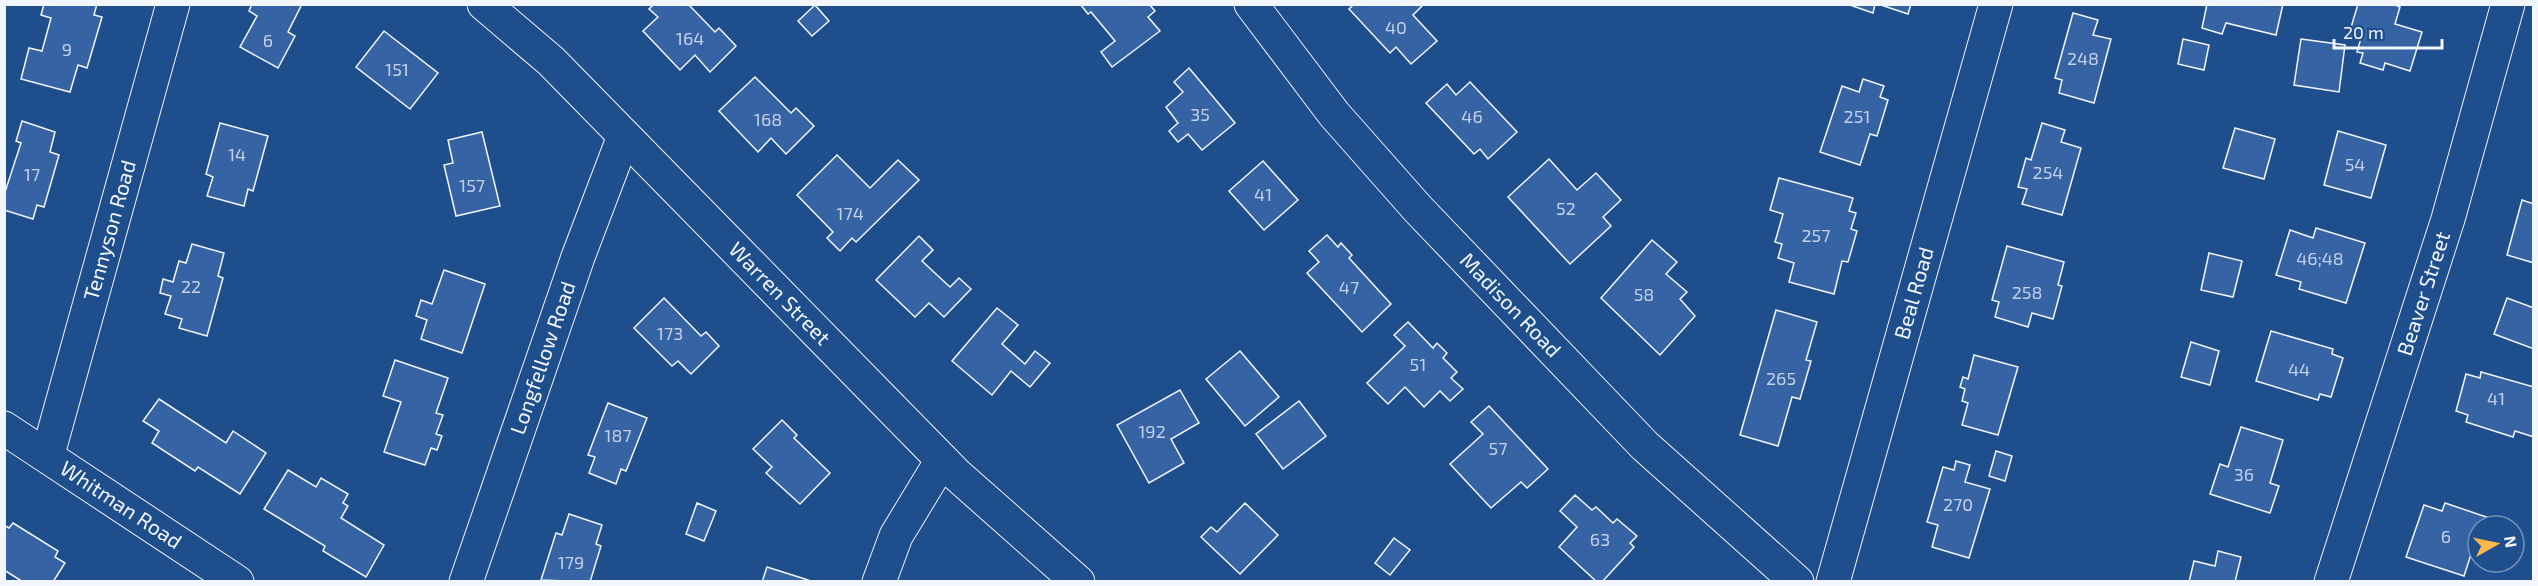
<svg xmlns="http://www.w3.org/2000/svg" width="2538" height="586" viewBox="0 0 2538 586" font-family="'Exo 2',sans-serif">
<rect width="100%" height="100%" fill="#1f4e8c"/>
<g fill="#3563a3" stroke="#f2f6ff" stroke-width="1.5">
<polygon points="44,4 97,4 94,15 102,17 87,68 78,65 70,92 21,79 29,48 42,51 51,18 41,15"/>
<polygon points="252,4 302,4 288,32 295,36 278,68 240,47 257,16 249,11"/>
<polygon points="654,4 688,4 715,32 719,28 736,46 710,72 695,55 680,70 643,31 658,17 649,9"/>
<polygon points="1080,4 1149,4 1155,11 1148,17 1160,31 1112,67 1101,52 1115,41 1091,12 1088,14"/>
<polygon points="1354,4 1424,4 1413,15 1437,41 1411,64 1396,47 1390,53 1349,9"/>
<polygon points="1847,4 1875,4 1873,13"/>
<polygon points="1878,4 1911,4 1908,14"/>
<polygon points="2207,4 2283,4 2276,35 2226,23 2222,34 2202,28"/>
<polygon points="2358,4 2393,4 2400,7 2395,24 2422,32 2410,71 2385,63 2383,70 2360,63 2363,53 2357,52 2361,38 2349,34"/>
<polygon points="815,5 829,21 812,36 798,21"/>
<polygon points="2073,13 2098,20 2093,35 2111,39 2094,103 2059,93 2062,80 2055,78"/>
<polygon points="384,31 438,73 410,109 356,67"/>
<polygon points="2183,39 2209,45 2204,70 2178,64"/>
<polygon points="2301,39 2345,45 2339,92 2294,85"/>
<polygon points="1189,68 1235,123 1202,150 1188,134 1178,142 1169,131 1178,123 1166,107 1183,92 1174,82"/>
<polygon points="755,77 791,113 796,108 814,126 786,154 771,138 758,152 719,111"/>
<polygon points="1863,79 1884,86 1880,97 1888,100 1877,136 1870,134 1860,165 1820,152 1842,86 1859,92"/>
<polygon points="1470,82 1517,132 1488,159 1480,149 1474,154 1426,103 1447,84 1456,95"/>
<polygon points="22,121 55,132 50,152 59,155 44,207 37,205 33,219 4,210 4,195 21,143 16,141"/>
<polygon points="220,123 268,136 253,191 248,189 244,206 207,196 213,177 206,174"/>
<polygon points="2042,123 2065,130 2061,142 2081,148 2062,215 2022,204 2027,189 2018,187 2026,158 2031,160"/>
<polygon points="2235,128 2275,139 2264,179 2223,168"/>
<polygon points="2338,131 2386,145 2371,198 2324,185"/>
<polygon points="482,132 500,206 456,216 444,165 453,163 448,140"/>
<polygon points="837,155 870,188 898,160 919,180 856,242 852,238 840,251 827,238 833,232 797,195"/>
<polygon points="1549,159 1577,190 1596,173 1621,200 1603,217 1611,226 1570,264 1508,197"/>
<polygon points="1263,161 1298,200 1264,230 1229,191"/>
<polygon points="1779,178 1853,198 1849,211 1856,213 1851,229 1857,231 1848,262 1842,261 1834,294 1789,282 1794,263 1778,258 1782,244 1775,242 1783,214 1770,210"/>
<polygon points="2522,200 2534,204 2534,263 2507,255"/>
<polygon points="2316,228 2365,243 2346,303 2299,289 2301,282 2276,275 2290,230 2313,238"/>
<polygon points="1327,235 1338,247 1341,243 1352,255 1349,258 1391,304 1362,332 1307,273 1319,262 1309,251"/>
<polygon points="919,236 933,250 922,261 950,287 959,278 971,289 944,317 929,303 915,317 876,280"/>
<polygon points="1652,240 1677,262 1666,274 1687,292 1680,299 1695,316 1660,355 1601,298"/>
<polygon points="192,244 224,253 218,276 223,278 207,336 179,328 182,319 165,314 171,296 160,293 163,279 173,282 179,261 186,263"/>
<polygon points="2007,246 2064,262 2058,285 2062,286 2053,319 2032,313 2028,327 1995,317 1999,302 1992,300"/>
<polygon points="2209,253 2242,261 2233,297 2201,290"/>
<polygon points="444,270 485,284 462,353 421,339 427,320 416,316 421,300 432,304"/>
<polygon points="664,298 701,336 706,332 719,346 691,374 678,361 672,366 634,328"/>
<polygon points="2507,298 2534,308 2534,349 2494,334"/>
<polygon points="997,308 1018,325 1002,344 1025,364 1035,351 1050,363 1030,387 1011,371 992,395 952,361"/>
<polygon points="1776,310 1817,322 1806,360 1811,361 1800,399 1792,397 1778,446 1740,435"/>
<polygon points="1408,322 1433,348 1437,343 1447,353 1443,358 1457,372 1451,378 1463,389 1450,401 1440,391 1424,407 1405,387 1388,404 1367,383 1405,346 1394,335"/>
<polygon points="2271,331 2333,349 2332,354 2343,358 2331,397 2320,394 2318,400 2256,381"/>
<polygon points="2191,342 2219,351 2210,385 2181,377"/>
<polygon points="1240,351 1279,397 1245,426 1206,379"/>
<polygon points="1974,355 2018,367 1998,435 1962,425 1968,403 1962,401 1965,389 1960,387 1963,377 1968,379"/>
<polygon points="395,360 448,378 436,413 443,415 436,434 442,436 437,450 431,448 425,465 384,452 401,402 383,396"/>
<polygon points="2481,372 2534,387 2534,437 2515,431 2513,437 2466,422 2468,415 2456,411 2466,374 2480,378"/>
<polygon points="1180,390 1199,423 1171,439 1184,463 1149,483 1117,425"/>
<polygon points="159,399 226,443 233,431 266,453 240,494 198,467 195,471 152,443 159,431 143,421"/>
<polygon points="1299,401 1326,436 1283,469 1256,434"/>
<polygon points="608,403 647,418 626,471 621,469 616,484 589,473 595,457 588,455"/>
<polygon points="1489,406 1548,469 1527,488 1521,482 1491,508 1450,464 1483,434 1471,422"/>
<polygon points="782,420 797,435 794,438 830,473 800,504 766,473 772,467 753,449"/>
<polygon points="2241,427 2283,440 2270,483 2279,486 2270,513 2210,494 2220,464 2228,467"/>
<polygon points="1996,451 2012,456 2005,481 1989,476"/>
<polygon points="1956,461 1970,465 1965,482 1990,489 1969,558 1932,547 1938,525 1927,522 1943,467 1954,470"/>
<polygon points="288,470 316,487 321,478 348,494 343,503 348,506 341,518 384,545 366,577 323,551 325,546 264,509"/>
<polygon points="1575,495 1592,510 1596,507 1613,523 1617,519 1637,536 1630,543 1634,547 1602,582 1597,582 1559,547 1577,527 1560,511"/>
<polygon points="697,503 716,511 704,541 686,534"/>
<polygon points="1245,503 1278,535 1240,574 1201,537 1211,527 1217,532"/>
<polygon points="2445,503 2507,524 2478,526 2478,549 2473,548 2464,576 2406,557 2424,505 2442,511"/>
<polygon points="569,514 602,525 596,544 601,546 590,582 541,580 556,533 562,535"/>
<polygon points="13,523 58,551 55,557 65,563 53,582 23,582 4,570 4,525 9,528"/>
<polygon points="1394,538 1410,550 1390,575 1375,563"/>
<polygon points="2218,551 2241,557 2235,582 2189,582 2194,561 2215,566"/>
<polygon points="767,567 808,580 807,582 762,582"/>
</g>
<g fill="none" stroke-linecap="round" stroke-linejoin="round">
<defs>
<g id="minor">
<path id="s1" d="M1251 4 1334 114 1418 209 1645 446 1797 582"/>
<path id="s2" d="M4 428 237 582"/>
<path id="s3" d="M48 454 173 4"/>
<path id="s4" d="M466 582 578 257 624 136"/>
<polyline points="879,582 896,536 942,460"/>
<path id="s5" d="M1833 582 1996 4"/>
</g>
<g id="major">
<path id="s6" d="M484 4 551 61 956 474 1078 582"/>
<path id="s7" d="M2331 582 2448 219 2508 4"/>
</g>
</defs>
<use href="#minor" stroke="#f2f6ff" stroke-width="35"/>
<use href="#major" stroke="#f2f6ff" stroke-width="35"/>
<use href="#minor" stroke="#1f4e8c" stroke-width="33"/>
<use href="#major" stroke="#1f4e8c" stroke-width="33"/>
</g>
<g text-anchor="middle" stroke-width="4.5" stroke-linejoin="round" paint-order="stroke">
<g font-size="18" fill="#c3d1e8">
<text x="1396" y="34">40</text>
<text x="690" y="45">164</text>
<text x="268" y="47">6</text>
<text x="67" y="56">9</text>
<text x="2083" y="65">248</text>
<text x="397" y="76">151</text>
<text x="1200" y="121">35</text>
<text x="1472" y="123">46</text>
<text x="1857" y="123">251</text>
<text x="768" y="126">168</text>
<text x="237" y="161">14</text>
<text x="2355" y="171">54</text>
<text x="2048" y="179">254</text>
<text x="32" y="181">17</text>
<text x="472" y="192">157</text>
<text x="1263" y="201">41</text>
<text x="1566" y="215">52</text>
<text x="850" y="220">174</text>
<text x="1816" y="242">257</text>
<text x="2320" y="265">46;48</text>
<text x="191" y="293">22</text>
<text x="1349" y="294">47</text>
<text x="2027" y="299">258</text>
<text x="1644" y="301">58</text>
<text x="670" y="340">173</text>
<text x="1418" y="371">51</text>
<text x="2299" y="376">44</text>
<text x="1781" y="385">265</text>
<text x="2496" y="405">41</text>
<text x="1152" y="438">192</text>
<text x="618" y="442">187</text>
<text x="1498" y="455">57</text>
<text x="2244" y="481">36</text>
<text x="1958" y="511">270</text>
<text x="2446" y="543">6</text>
<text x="1600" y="546">63</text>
<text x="571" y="569">179</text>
</g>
<g font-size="21" fill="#f2f6ff" stroke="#1f4e8c">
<text dy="7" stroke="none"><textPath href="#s3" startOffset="232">Tennyson Road</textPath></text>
<text dy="7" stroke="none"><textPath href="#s5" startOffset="300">Beal Road</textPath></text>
<text dy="7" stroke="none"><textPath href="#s7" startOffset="303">Beaver Street</textPath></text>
<text dy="7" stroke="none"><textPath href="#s6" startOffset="414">Warren Street</textPath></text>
<text dy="7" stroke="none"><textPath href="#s1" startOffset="398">Madison Road</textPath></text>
<text dy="7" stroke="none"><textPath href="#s4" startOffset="237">Longfellow Road</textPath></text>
<text dy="7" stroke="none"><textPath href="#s2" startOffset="140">Whitman Road</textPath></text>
</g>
</g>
<rect width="2538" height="586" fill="none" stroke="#f2f6ff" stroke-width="12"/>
<g transform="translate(2496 544) rotate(81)"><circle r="28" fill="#1f4e8c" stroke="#7391ba" stroke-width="1.5"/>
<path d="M0-4.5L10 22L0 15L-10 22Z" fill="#ffb74d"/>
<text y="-9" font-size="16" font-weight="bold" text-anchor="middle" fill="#f2f6ff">N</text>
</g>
<path d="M2334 39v9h108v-9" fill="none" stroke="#f2f6ff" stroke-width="3"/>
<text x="2343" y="39" font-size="18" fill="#f2f6ff" stroke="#1f4e8c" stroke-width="4.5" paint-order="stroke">20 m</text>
</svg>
